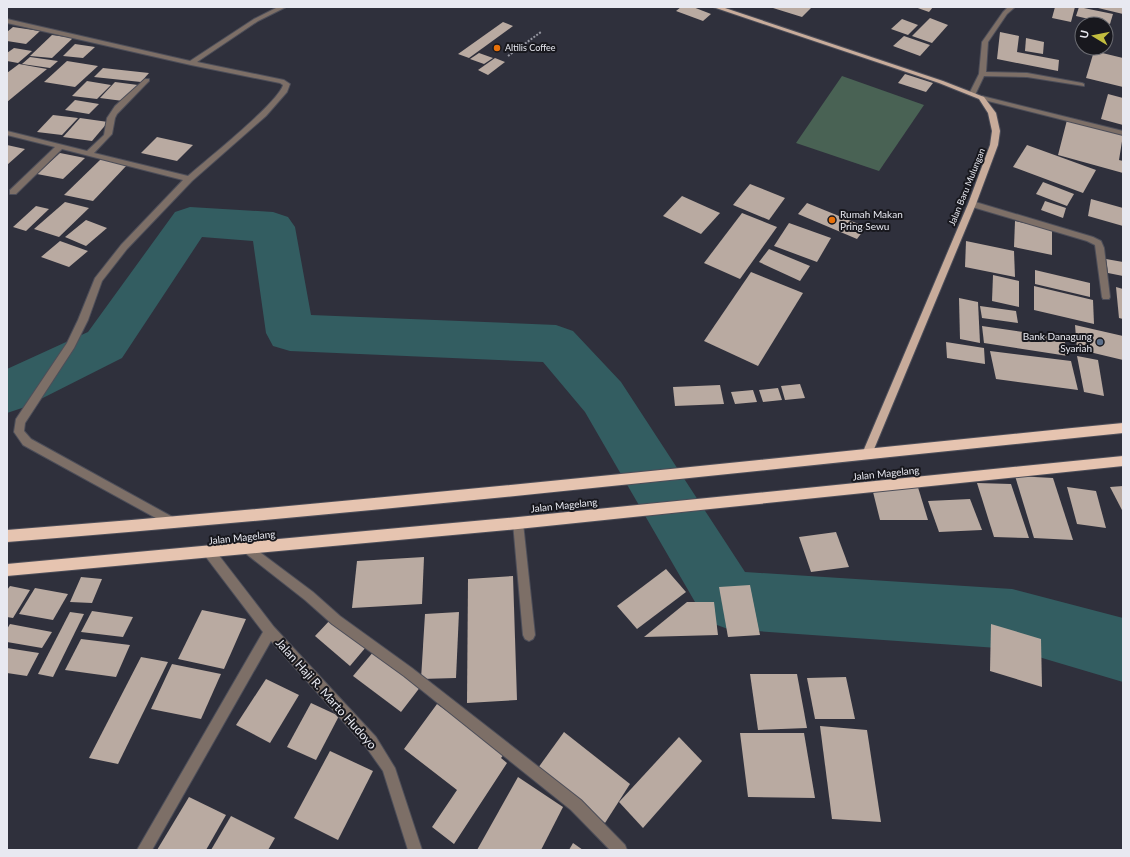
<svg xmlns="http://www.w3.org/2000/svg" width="1130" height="857" viewBox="0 0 1130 857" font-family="Lato,sans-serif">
<rect width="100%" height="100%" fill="#2f303c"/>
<polygon fill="#496254" points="842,76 924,105 879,171 796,143"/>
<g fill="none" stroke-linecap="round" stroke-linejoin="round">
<polygon fill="#335d61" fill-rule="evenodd" points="190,207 273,212 288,217 295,227 311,315 556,325 573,331 621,382 745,572 1012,589 1123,618 1123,682 1012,649 728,629 706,621 585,412 543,362 290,351 273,346 266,333 253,241 202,237 122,358 25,407 7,413 7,369 88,332 175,212"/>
</g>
<g fill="#b9aaa1">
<polygon points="681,7 693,7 711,14 703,21 676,11"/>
<polygon points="774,7 812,7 802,17 773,8"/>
<polygon points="915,7 933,7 929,12"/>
<polygon points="1055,7 1075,7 1071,22 1052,18"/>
<polygon points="1079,7 1113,14 1110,24 1076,16"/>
<polygon points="1098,7 1123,7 1123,14 1098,8"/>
<polygon points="930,18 948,25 932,43 912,36"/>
<polygon points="902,19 918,25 908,35 891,29"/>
<polygon points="503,22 513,26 469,58 458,54"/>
<polygon points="13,27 40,31 26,44 7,41 7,32"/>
<polygon points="1000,32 1019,36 1017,52 1059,60 1058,71 997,59"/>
<polygon points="52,35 73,38 52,58 30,56"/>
<polygon points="904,36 930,45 920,56 893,46"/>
<polygon points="1026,38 1044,42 1043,54 1025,51"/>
<polygon points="75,44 95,47 83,58 63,56"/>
<polygon points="14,48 32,51 18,63 7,61 7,53"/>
<polygon points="1094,51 1123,58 1123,87 1086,78"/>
<polygon points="479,53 493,58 484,64 470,59"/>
<polygon points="30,57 58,61 50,68 22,64"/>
<polygon points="495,58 505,62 488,75 478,70"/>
<polygon points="67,61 98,66 75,87 44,82"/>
<polygon points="19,64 47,69 7,102 7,73"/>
<polygon points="103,68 149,73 141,82 94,77"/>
<polygon points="905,74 933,83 926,92 898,83"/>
<polygon points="87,81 111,85 97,99 72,96"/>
<polygon points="115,82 138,85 123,101 100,98"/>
<polygon points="1108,94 1123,98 1123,125 1101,119"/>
<polygon points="75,100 99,104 89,114 65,110"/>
<polygon points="53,115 78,118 62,135 37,132"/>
<polygon points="80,118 108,122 92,141 63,137"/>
<polygon points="1067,120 1123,135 1119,160 1123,161 1123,173 1058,155"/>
<polygon points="157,137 193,145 177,161 141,153"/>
<polygon points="7,145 25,149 7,165"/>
<polygon points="1027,145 1096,170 1083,193 1013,167"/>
<polygon points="60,153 85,158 63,179 37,174"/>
<polygon points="101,159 128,164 93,201 64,195"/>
<polygon points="1043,182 1074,194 1067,206 1036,194"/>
<polygon points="750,184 785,198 769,220 733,205"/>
<polygon points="682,196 720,213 701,234 663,216"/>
<polygon points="1091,199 1123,208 1123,226 1088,216"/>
<polygon points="1045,201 1066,208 1063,218 1041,210"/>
<polygon points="65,202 89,208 59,237 34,229"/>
<polygon points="807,203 866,227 857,239 798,214"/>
<polygon points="36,206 49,209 26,231 13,227"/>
<polygon points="742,213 777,227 740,279 704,263"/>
<polygon points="86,220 107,228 86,246 65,237"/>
<polygon points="1015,221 1052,229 1052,255 1014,247"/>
<polygon points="789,223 831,238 817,262 774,246"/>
<polygon points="60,241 88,251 69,267 41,257"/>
<polygon points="966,241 1014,251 1015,277 965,267"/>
<polygon points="769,249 810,266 800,281 759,262"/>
<polygon points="1106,259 1123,262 1123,276 1108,273"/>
<polygon points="1035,270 1090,283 1090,297 1035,284"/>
<polygon points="751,272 803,293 758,366 704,341"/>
<polygon points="993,275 1019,281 1019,307 992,301"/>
<polygon points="1034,286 1093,300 1094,324 1034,310"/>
<polygon points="1116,287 1123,289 1123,319 1119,318"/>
<polygon points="959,298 978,302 980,343 960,339"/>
<polygon points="980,306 1016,311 1018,323 982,318"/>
<polygon points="1075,325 1123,336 1123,360 1077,349"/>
<polygon points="982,326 1064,338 1068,356 984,343"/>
<polygon points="946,342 984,348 985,364 947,358"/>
<polygon points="990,351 1071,361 1078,390 996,379"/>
<polygon points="1077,356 1098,360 1104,396 1084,392"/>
<polygon points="800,384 805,398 785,400 781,386"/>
<polygon points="720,385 724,404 675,406 673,387"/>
<polygon points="778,388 782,400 763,402 759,390"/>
<polygon points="753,390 757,402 735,404 731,392"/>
<polygon points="1015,476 1053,478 1073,540 1034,538"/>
<polygon points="977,483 1011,484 1029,538 994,537"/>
<polygon points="871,484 917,484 928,520 880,520"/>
<polygon points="1123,486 1123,512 1110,487"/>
<polygon points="1067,487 1096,491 1106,528 1077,524"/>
<polygon points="970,499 982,530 939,532 928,501"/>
<polygon points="836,532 849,567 811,572 799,537"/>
<polygon points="424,557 422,604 352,608 357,561"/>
<polygon points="666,569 686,592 637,629 617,606"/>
<polygon points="513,576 517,700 467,703 468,579"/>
<polygon points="81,577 102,579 92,603 70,602"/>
<polygon points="750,585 760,635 728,637 719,587"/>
<polygon points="10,586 30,590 13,618 7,617 7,590"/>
<polygon points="35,588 68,594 53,620 19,614"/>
<polygon points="687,602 714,602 718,635 644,637"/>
<polygon points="202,610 246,619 224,669 178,659"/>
<polygon points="92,611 133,617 123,637 81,632"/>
<polygon points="70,612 84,614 53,677 38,674"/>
<polygon points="459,612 456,678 421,679 425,614"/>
<polygon points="332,618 366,647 350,666 315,636"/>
<polygon points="10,624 52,632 42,648 7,642 7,629"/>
<polygon points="991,624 1041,639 1042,687 990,671"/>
<polygon points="81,639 130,645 116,677 65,670"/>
<polygon points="7,648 39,653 27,676 7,673"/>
<polygon points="374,651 421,686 401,712 353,676"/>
<polygon points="141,657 168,662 118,764 89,758"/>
<polygon points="172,664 221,674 201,719 151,709"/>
<polygon points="750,674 797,674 807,728 758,730"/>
<polygon points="846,677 855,719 815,719 807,678"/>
<polygon points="266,679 299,695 270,743 236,725"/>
<polygon points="311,703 339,716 316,760 287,747"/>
<polygon points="437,704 505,753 501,758 507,763 454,844 432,827 457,790 404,749"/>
<polygon points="820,726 867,730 881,822 832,819"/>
<polygon points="564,732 630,784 605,823 538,768"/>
<polygon points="740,733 804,733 815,798 748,797"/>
<polygon points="679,737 702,761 643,828 619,802"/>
<polygon points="330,751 373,771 338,840 294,818"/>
<polygon points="518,777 563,807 541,850 477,850"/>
<polygon points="189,797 226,815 206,850 157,850"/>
<polygon points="231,816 275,838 268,850 211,850"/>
<polygon points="573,843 583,850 569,850"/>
</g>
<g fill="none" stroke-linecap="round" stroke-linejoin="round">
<defs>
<g id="minor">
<path d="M278 7H286L258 21 197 62 284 80 290 84 287 92 266 116 192 181 127 249 102 281 88 320 74 348 25 423 24 431 31 439 178 520 179 523 178 526 174 528 23 445 14 432 16 419 67 343 78 320 95 278 121 245 183 180 62 149 16 194H10V190L55 147 7 135V131L87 151 104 135 107 118 115 106 145 79H149V81L117 114 115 118 112 134 94 153 188 176C206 160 278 103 283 85L280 83 191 65 7 23V19L190 61 254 19Z"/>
<polygon points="1008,7 1015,7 1007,14 988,42 986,72 1027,73 1082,83 1084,84 1084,86 1027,77 984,76 975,95 971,95 969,94 979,74 982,42 1003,12"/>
<polygon points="982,96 1123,131 1123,135 980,99 978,98"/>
<polygon points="972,201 1093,237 1101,241 1104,248 1110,297 1109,299 1103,299 1102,297 1095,245 1087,241 969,206 969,202"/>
<polygon points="518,518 522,520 523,523 535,635 533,639 529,641 525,639 523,635 513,523 514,520"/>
<polygon points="249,544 313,592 340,616 412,668 581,800 625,845 627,850 610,850 571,810 404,676 332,624 305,600 245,553 243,549 245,545"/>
<polygon points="210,548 214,549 274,627 376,737 395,768 422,850 408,850 383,771 366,747 271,641 152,850 137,850 263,632 206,557 204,553 206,549"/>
</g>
<polygon id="major" points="713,7 722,7 943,81 984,97 996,113 1000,131 998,145 976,204 872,454 871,457 867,458 863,457 862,454 968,204 990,145 992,131 988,113 979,99 939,83"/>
<g id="highway">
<path d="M1123 423V433C751 471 380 513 7 542V530C380 501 751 460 1123 423Z"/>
<polygon points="1123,456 1123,466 518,529 7,576 7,564 518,517"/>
</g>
</defs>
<use href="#minor" stroke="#4d4e59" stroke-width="2"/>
<use href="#major" stroke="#4d4e59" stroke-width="2"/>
<use href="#highway" stroke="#4d4e59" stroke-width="2"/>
<polyline stroke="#94959f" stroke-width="2" stroke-dasharray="2 1.5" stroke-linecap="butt" points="508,56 541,32"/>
<use href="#minor" fill="#7d6f67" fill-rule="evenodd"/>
<use href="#major" fill="#c8ac9b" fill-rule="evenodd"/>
<use href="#highway" fill="#e6c4b0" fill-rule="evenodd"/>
</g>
<g fill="#e8710a" stroke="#18181e" stroke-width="1.5">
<circle cx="497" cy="48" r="4"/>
<circle cx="832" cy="220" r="4"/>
</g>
<circle fill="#5c6f8a" stroke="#18181e" stroke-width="1.5" cx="1100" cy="342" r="4"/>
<g text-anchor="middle" stroke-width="4" stroke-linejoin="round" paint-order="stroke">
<g font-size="9" fill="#e8e9f1" stroke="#18181e" text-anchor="start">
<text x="505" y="51">Altilis Coffee</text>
</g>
<g font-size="9" fill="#e8e9f1" stroke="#18181e">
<text transform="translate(967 187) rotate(-68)" y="3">Jalan Baru Mulungan</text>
</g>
<g font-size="10" fill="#e8e9f1" stroke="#18181e" text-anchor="start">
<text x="840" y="218">Rumah Makan<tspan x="840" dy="12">Pring Sewu</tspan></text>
<text x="1092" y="340" text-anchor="end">Bank Danagung<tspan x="1092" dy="12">Syariah</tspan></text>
</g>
<g font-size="10" fill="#e8e9f1" stroke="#18181e">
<text transform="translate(886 473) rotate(-6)" y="4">Jalan Magelang</text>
<text transform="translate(564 505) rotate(-6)" y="4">Jalan Magelang</text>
<text transform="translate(242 537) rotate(-6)" y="4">Jalan Magelang</text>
</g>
<g font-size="12" fill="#e8e9f1" stroke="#18181e">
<text transform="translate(326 694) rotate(48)" y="4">Jalan Haji R. Marto Hudoyo</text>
</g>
</g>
<rect width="1130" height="857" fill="none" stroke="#e8e9f1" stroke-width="16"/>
<g transform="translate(1094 36) rotate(280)"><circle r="19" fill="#18181e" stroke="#6b6c72"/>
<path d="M0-3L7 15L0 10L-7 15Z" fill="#c2bd3f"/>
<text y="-6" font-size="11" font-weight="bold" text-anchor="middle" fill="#e8e9f1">U</text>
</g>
</svg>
